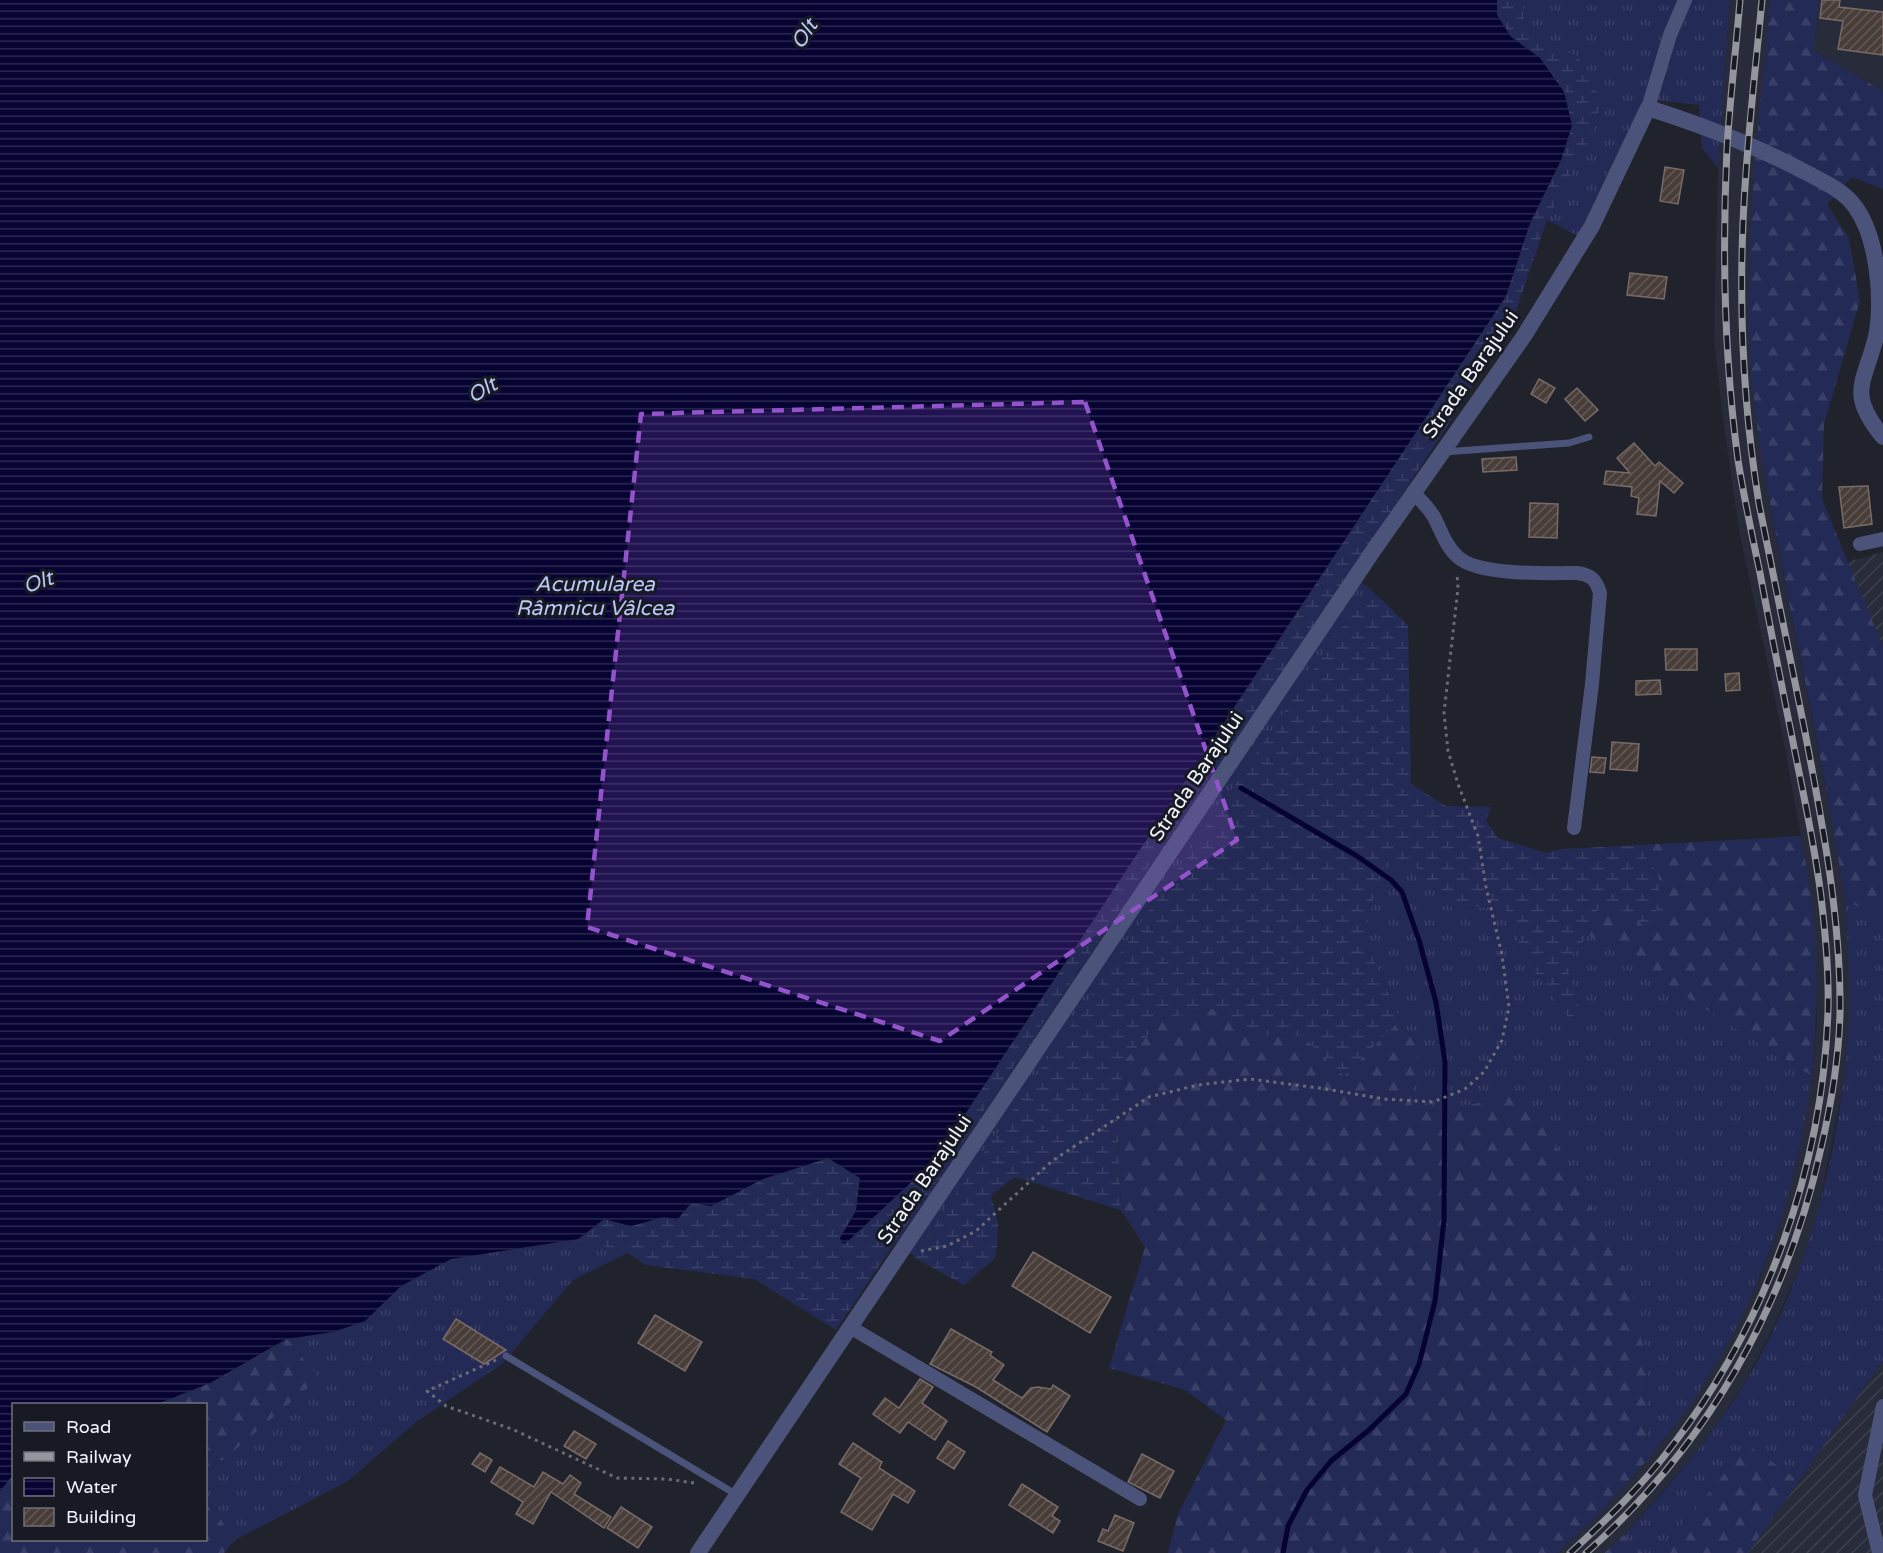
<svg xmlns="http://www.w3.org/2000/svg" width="1883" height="1553" viewBox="0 0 1883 1553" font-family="'Varela Round',sans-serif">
<defs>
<pattern id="industrial-furrows" width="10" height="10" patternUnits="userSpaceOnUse" patternTransform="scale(1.5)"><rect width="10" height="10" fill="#282b3a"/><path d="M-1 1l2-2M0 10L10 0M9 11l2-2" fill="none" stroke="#3d404e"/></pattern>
<pattern id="grass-tufts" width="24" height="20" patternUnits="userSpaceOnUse" patternTransform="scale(1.5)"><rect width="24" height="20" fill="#242a56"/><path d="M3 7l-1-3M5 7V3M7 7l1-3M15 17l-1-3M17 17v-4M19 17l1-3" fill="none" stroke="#3a3f67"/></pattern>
<pattern id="forest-firs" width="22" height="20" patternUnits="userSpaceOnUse" patternTransform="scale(1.5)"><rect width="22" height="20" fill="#242a56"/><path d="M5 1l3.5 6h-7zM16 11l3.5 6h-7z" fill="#3a3f67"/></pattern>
<pattern id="wetland-marsh" width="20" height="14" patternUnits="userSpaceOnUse" patternTransform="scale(1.5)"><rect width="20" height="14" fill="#242a56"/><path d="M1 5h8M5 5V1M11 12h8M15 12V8" fill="none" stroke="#3a3f67"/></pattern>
<pattern id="water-rules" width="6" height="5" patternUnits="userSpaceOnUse" patternTransform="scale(1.5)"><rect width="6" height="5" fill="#060231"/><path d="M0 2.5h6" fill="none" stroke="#2b2850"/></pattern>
<pattern id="building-hatch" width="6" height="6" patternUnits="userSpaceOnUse" patternTransform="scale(1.5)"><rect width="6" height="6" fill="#483d38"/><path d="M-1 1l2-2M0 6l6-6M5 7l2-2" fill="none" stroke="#635a56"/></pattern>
</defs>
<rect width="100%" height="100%" fill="#21232c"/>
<g fill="#282b3a">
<polygon points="1730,0 1770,0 1755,177 1749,339 1755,406 1773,522 1834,831 1845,901 1850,974 1850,1022 1844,1082 1817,1216 1805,1255 1772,1330 1743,1385 1717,1425 1693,1456 1624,1535 1604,1553 1557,1553 1597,1516 1667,1437 1712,1371 1759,1281 1773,1243 1798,1159 1812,1076 1817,1019 1812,906 1801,836 1779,718 1739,530 1722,412 1714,339 1718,168"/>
<polygon points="1819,0 1883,0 1883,91 1814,51"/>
</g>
<g fill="url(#industrial-furrows)">
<polygon points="1883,552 1883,647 1847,562"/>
<polygon points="1883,1360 1883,1553 1748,1553 1799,1481"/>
</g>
<g fill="url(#grass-tufts)">
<polygon points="1522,0 1730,0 1718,168 1702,148 1699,105 1644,99 1578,236 1547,220 1594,130 1600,107 1533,38 1524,19"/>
<polygon points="1349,574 1369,588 914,1256 896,1242 1191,804 1302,646"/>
<path d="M1401 865 1417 868 1449 907 1505 908 1517 926 1519 951 1582 1019 1566 963 1588 935 1812 1076C1807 1104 1804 1133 1797 1161 1771 1270 1722 1374 1648 1459L1646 1361 1526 1093 1440 1111 1411 1109 1417 1046 1400 1020 1364 937 1381 869Z"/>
<path d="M1845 901 1883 917V1360L1799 1481 1748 1445 1659 1553H1643L1624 1535C1667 1488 1709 1441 1743 1386 1808 1279 1841 1149 1849 1024 1852 983 1847 942 1845 901Z"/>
<polygon points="578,1239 628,1253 573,1280 503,1363 416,1422 348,1481 235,1540 206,1499 206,1464 223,1460 319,1378 287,1339 333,1332 365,1321 401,1286 451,1259"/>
</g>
<g fill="url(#forest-firs)">
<path d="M1770 0H1819L1814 51 1883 91V189L1851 177 1827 205 1849 238 1860 301 1824 424 1822 499 1883 647V917L1845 901C1829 794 1806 688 1785 582 1770 503 1752 419 1749 338 1746 225 1760 112 1770 0Z"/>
<path d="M1801 836C1805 859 1809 881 1812 904 1819 961 1817 1019 1812 1076L1588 935 1593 913 1609 904 1630 914 1644 926 1656 911 1668 903 1659 889 1658 872 1649 864 1642 845Z"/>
<polygon points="1217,1008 1250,1035 1302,1036 1344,1076 1400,1020 1417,1046 1411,1109 1440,1111 1526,1093 1627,1272 1646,1361 1648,1459 1597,1516 1557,1553 1168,1553 1178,1514 1226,1420 1185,1390 1109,1368 1145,1247 1121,1210 1117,1112 1125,1060 1164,1018"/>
<polygon points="287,1339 319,1378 223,1460 206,1464 206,1404 157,1404 210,1383"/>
<polygon points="1748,1445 1799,1481 1748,1553 1659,1553"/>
<polygon points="13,1475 14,1540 206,1540 206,1499 235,1540 224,1553 0,1553 0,1491"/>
<polygon points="1624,1535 1643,1553 1604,1553"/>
</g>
<g fill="url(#wetland-marsh)">
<polygon points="1497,0 1522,0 1524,19 1533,38 1577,56 1596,89 1600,107 1594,130 1547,220 1514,317 1446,428 1302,646 1191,804 836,1330 754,1279 646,1265 628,1253 578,1239 604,1219 631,1226 664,1217 677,1219 691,1203 711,1206 763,1179 828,1158 860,1178 856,1211 840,1238 934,1161 1506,296 1530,223 1561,160 1572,125 1564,92 1540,58 1511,37 1497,15"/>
<polygon points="1369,588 1408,625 1411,784 1446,806 1491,807 1486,821 1498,838 1546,853 1561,849 1642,845 1649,864 1658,872 1659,889 1668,903 1656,911 1653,925 1644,926 1630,914 1609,904 1593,913 1588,935 1566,963 1583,1019 1574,1025 1519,951 1517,926 1505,908 1449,907 1417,868 1401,865 1381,869 1364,937 1400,1020 1344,1076 1302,1036 1250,1035 1217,1008 1164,1018 1125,1060 1117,1112 1121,1210 1015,1177 991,1195 998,1225 996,1257 964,1285 913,1257"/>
</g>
<polygon fill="url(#water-rules)" points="0,0 1497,0 1497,15 1511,37 1540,58 1564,92 1572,125 1561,160 1530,223 1506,296 934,1161 846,1243 842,1243 840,1238 856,1211 860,1178 828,1158 763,1179 711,1206 691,1203 677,1220 664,1217 631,1226 604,1219 578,1239 451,1259 401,1286 365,1321 333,1332 286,1339 210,1383 157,1404 14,1404 13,1475 0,1491"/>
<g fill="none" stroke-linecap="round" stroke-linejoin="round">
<g stroke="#060231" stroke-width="5">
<polyline points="1200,761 1216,771"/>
<polyline points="1241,788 1357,856 1391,880 1402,892 1419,940 1436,1002 1445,1062 1444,1220 1435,1301 1419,1364 1406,1394 1369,1430 1331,1461 1307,1490 1288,1526 1283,1553"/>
</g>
</g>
<g fill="url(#building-hatch)" stroke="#786b67" stroke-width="1.5">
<polygon points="1822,0 1840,0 1839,7 1883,12 1883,55 1838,49 1843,21 1820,18"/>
<polygon points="1665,167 1684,170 1678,204 1660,201"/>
<polygon points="1630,273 1667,277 1664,299 1627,295"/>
<polygon points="1539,379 1555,388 1546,403 1531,394"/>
<polygon points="1577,388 1598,410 1585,421 1565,399"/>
<polygon points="1634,443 1655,466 1659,462 1683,483 1674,493 1660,481 1656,516 1637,514 1639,498 1631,496 1632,487 1604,484 1606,471 1630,473 1617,458"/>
<polygon points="1516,457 1517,470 1483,472 1482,459"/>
<polygon points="1868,486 1872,524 1844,528 1839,487"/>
<polygon points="1530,503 1558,504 1557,538 1529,537"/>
<polygon points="1665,649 1697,649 1697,670 1666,670"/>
<polygon points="1739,673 1740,690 1726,691 1725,674"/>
<polygon points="1660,680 1661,694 1636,695 1636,681"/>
<polygon points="1612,742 1639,744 1637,771 1610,769"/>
<polygon points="1592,757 1606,758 1604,773 1590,772"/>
<polygon points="1033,1252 1111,1297 1090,1333 1012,1286"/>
<polygon points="655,1315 702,1342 685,1371 638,1343"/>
<polygon points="456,1319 506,1350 484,1364 443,1339"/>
<polygon points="951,1329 992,1352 990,1355 1004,1365 993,1380 1022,1398 1031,1388 1038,1387 1051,1389 1053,1385 1070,1396 1047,1432 976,1387 930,1364"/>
<polygon points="920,1379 933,1387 922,1403 947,1421 935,1440 908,1422 900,1433 873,1414 885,1398 899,1408"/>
<polygon points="574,1431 596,1444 586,1459 564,1446"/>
<polygon points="948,1441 965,1452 954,1469 937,1458"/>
<polygon points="853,1443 882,1462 879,1468 915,1491 908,1503 893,1494 872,1530 841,1512 861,1478 839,1464"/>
<polygon points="480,1453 492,1460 485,1472 472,1464"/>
<polygon points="1142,1454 1174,1471 1160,1498 1128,1482"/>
<polygon points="500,1467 534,1487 543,1472 563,1484 570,1475 581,1483 574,1494 611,1517 604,1528 551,1492 533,1524 516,1514 523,1502 491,1482"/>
<polygon points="1022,1484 1058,1507 1052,1516 1060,1521 1053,1533 1009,1505"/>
<polygon points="621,1507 652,1527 638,1548 607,1528"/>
<polygon points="1115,1515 1134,1523 1123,1551 1098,1541 1103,1529 1108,1531"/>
</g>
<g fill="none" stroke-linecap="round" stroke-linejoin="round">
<g stroke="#6a6c74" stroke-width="3" stroke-dasharray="3 4.5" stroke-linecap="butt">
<polyline points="921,1251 947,1246 976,1231 1052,1161 1149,1097 1198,1085 1250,1079 1319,1088 1385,1099 1433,1102 1465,1089 1484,1072 1502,1040 1509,1007 1502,955 1486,887 1478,836 1458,784 1448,751 1444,713 1458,588 1457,573"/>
<polyline points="496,1360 427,1391 446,1406 514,1430 617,1478 667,1479 694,1483"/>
</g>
<g stroke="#4b537b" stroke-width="7">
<polyline points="1444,452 1569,443 1589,437"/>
<polyline points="506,1356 737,1495"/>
</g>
<g stroke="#4b537b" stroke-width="14">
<polyline points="1648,108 1670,35 1685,0"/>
<path d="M1413 492C1420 500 1429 508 1434 517 1441 530 1446 547 1458 557 1478 576 1549 573 1577 573 1591 575 1596 579 1600 593L1592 684 1574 828"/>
<polyline points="1860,544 1883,539"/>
<polyline points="850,1327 1140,1499"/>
<polyline points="1879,1553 1865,1495 1883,1406"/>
</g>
<path stroke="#4b537b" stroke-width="16" d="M698 1553 1373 551 1524 336 1592 226 1648 108C1702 125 1754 145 1805 172 1822 181 1845 191 1856 208 1878 239 1883 301 1876 337 1864 384 1847 393 1883 437"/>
<defs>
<g id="rail">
<path d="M1570 1553C1606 1520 1643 1485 1672 1446 1767 1323 1823 1166 1828 1011 1829 976 1826 940 1822 905 1817 858 1807 812 1798 767 1785 702 1772 638 1760 573 1752 535 1744 498 1738 460 1724 356 1722 252 1727 148 1730 98 1736 49 1740 0"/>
<path d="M1586 1553C1708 1445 1786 1306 1821 1148 1831 1105 1839 1058 1840 1013 1841 917 1822 821 1804 727 1789 653 1774 579 1759 504 1744 411 1739 317 1743 223 1746 148 1755 74 1762 0"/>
</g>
</defs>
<use href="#rail" stroke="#94969e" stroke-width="7"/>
<use href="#rail" stroke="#171a23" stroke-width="4.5" stroke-dasharray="14" stroke-linecap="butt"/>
</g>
<path fill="#9354cb" fill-opacity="0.2" stroke="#9354cb" stroke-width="4.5" stroke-dasharray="12 8" stroke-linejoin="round" d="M1085 402 1237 840 940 1041 587 927 641 414Z"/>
<g text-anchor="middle" stroke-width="6" stroke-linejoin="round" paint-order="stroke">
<g font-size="20" fill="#f2f4fb" stroke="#171a23">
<text transform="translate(1470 374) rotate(-55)" y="7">Strada Barajului</text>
<text transform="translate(1196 776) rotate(-56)" y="7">Strada Barajului</text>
<text transform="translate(924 1179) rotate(-56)" y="7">Strada Barajului</text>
</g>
<g font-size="21" font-style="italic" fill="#bbc7f9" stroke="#171a23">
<text transform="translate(804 34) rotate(-56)" y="7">Olt</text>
<text transform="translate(482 390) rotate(-31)" y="7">Olt</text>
<text transform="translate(38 582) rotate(-19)" y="7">Olt</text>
<text x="595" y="591">Acumularea<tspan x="595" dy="24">Râmnicu Vâlcea</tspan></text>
</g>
</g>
<rect x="12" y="1403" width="195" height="138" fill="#171a23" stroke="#6f7179" stroke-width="1.5"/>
<rect x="24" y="1422" width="30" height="9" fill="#4b537b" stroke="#6f7179" stroke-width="1.5"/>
<text x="66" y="1433" font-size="18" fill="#f2f4fb">Road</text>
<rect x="24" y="1452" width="30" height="9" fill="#94969e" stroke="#6f7179" stroke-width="1.5"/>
<text x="66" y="1463" font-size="18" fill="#f2f4fb">Railway</text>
<rect x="24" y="1478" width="30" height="18" fill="url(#water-rules)" stroke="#6f7179" stroke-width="1.5"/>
<text x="66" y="1493" font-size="18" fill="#f2f4fb">Water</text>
<rect x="24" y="1508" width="30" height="18" fill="url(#building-hatch)" stroke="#6f7179" stroke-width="1.5"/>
<text x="66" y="1523" font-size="18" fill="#f2f4fb">Building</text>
</svg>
